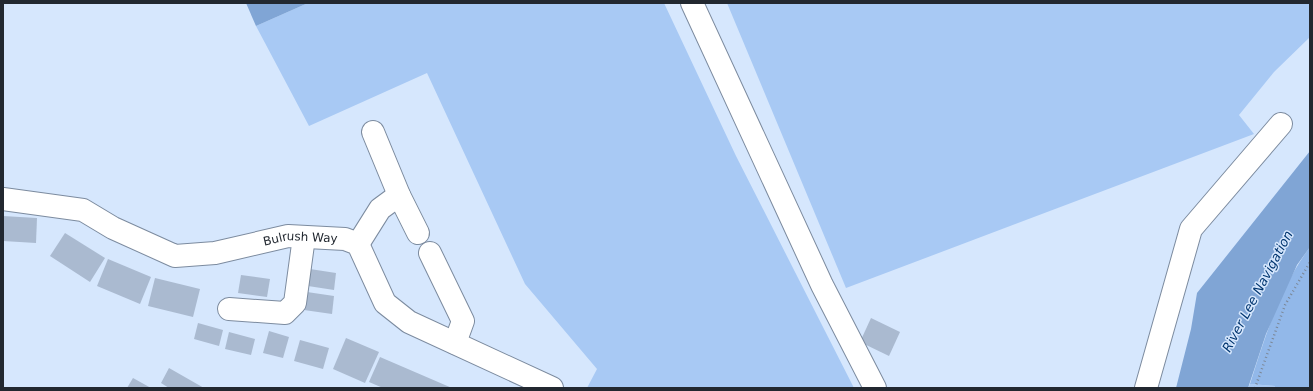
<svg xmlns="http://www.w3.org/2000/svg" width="1313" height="391" viewBox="0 0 1313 391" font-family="'DejaVu Sans',sans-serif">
<rect width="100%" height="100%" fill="#d6e7fd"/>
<g fill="#a8c9f4">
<polygon points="308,3 664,3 736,156 854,388 587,388 597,369 525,284 427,73 309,126 256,26"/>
<polygon points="727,3 1310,3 1310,37 1274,72 1239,115 1254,134 846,288"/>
<polygon points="1250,384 1276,386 1275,388 1248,388"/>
</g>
<path fill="#92b8e9" d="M1310 247V388H1275V386L1250 384C1265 337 1280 287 1310 247Z"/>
<g fill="#80a5d5">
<polygon points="246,3 308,3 256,26"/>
<polygon points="1310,151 1310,247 1297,265 1266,334 1248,388 1176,388 1191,329 1197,293"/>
</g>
<g fill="#aabad0">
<polygon points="3,216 37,218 36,243 3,241"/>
<polygon points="65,233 105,258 90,282 50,256"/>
<polygon points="108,259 151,277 140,304 97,286"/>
<polygon points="310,269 336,273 334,290 308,286"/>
<polygon points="241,275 270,279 267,297 238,293"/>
<polygon points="155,278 200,289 193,317 148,306"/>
<polygon points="307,292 334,296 332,314 304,310"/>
<polygon points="871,318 900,332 889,356 860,342"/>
<polygon points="198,323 223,330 219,346 194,339"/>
<polygon points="269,331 289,337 283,358 263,353"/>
<polygon points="229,332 255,339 251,355 225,349"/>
<polygon points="346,338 379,352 365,383 333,369"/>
<polygon points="300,340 329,348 323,369 294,361"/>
<polygon points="380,357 452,388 383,388 369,382"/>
<polygon points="169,368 204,388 169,388 161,383"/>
<polygon points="133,378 151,388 127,388"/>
</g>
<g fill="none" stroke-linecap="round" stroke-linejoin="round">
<defs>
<g id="minor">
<polyline points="692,3 822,285 875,388"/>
<polyline points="373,132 399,195 418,233"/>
<path id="s1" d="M3 199 83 210 113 228 175 256 215 253 288 236 345 239 358 244 385 303 409 322 552 388"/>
<polyline points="358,244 380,209 399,195"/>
<polyline points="430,253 463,321 455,343"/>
<polyline points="229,309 285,313 295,303 304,237"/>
<polyline points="1146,388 1191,229 1281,124"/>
</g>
</defs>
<use href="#minor" stroke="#7c8b9f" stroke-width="24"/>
<polyline stroke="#7c8796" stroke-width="2.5" stroke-dasharray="1 3" stroke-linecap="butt" points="1255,388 1285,305 1310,262"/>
<use href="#minor" stroke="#fff" stroke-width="22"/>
</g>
<g text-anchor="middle" stroke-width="3" stroke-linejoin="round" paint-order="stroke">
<g font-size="12" fill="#222830" stroke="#d6e7fd">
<text dy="4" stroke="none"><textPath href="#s1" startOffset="311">Bulrush Way</textPath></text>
</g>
<g font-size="13" font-style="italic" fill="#023670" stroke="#d6e7fd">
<text transform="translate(1257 291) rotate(-62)" y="5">River Lee Navigation</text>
</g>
</g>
<rect width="1313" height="391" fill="none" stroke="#222830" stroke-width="8"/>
</svg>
